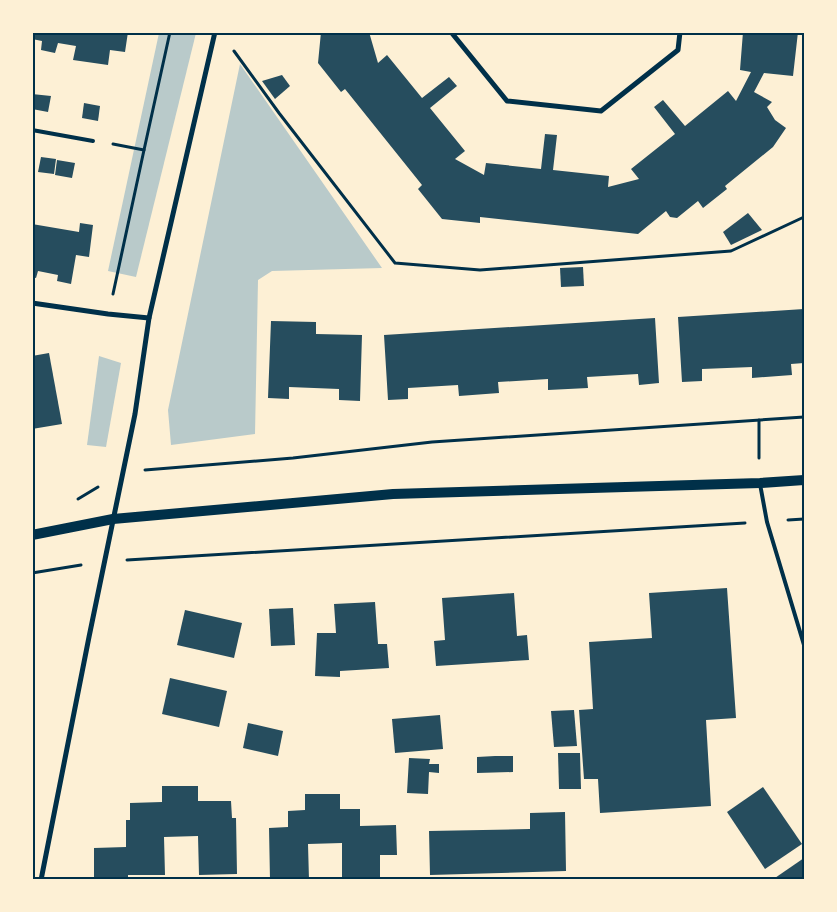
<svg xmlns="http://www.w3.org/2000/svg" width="837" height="912" viewBox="0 0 837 912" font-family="'Fira Sans',sans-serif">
<rect width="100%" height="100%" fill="#fdf0d5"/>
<g fill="#b9caca">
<polygon points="159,33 196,33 136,277 108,271"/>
<polygon points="240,64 382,268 272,271 258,280 255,434 171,445 168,410"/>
<polygon points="99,356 121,363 106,447 87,445"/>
</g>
<g fill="#264d5e">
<polygon points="32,32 128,32 125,52 110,50 108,65 73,60 76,46 58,43 55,53 41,50 42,41 32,39"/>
<polygon points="321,32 369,32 378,63 387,55 422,98 449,77 457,86 430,108 465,151 455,159 484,175 486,163 541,169 545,134 557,135 553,170 609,176 608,187 639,179 631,169 675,134 654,107 663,100 685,126 728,91 736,101 751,72 740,70 743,32 798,32 793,76 764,73 754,92 772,102 767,107 775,120 786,128 773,147 725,186 727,189 703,208 698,201 677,218 670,217 666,211 638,234 480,217 480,223 442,219 418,189 422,185 345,89 341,92 318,63"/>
<polygon points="282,75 290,86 275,99 262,81"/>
<polygon points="32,94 51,96 48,112 32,109"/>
<polygon points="84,103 100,106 98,121 82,118"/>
<polygon points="41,157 56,159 54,174 38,172"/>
<polygon points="57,160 75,163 72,178 55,175"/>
<polygon points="748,213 762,230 731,245 723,232"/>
<polygon points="80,223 93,225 89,257 76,255 71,284 57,281 58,275 38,271 36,278 32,277 32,224 79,232"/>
<polygon points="583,267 584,286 561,287 560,268"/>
<polygon points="804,309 804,363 791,364 792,375 752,378 752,367 702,369 702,381 682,382 678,317"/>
<polygon points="655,318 659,383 639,385 638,374 587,377 588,388 548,390 548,379 498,382 499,393 459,396 458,385 408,388 408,399 388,400 384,335"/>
<polygon points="271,321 316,322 316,334 362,335 360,401 339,400 339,389 289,387 289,399 268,398"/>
<polygon points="49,353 62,424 32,429 32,356"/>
<polygon points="727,588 736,718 706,720 711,806 600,813 598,779 584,779 579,710 593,709 589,642 652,638 649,593"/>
<polygon points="514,593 517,636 527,635 529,660 436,666 434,641 445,640 442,598"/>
<polygon points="375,602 378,644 387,644 389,668 340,671 340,677 315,676 317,633 336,633 334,604"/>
<polygon points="293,608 295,645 271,646 269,609"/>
<polygon points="185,610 242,623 234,658 177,645"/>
<polygon points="170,678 227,691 219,727 162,714"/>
<polygon points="574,710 577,746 554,747 551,711"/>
<polygon points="440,715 443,749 395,753 392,719"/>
<polygon points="248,723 283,731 278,756 243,748"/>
<polygon points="558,753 580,753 581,789 559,789"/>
<polygon points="495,756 513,756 513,772 477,773 477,757"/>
<polygon points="409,758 430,759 429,764 439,764 439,773 429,772 428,794 407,793"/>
<polygon points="162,786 198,786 198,801 231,801 232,818 236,818 237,874 199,875 198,836 164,837 165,875 128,875 128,880 94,880 94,848 126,847 126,820 130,820 130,803 162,802"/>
<polygon points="763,787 802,844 765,869 727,812"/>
<polygon points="305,794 340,794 340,809 360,809 360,826 396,825 397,855 380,855 380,880 342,880 342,843 308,844 309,880 270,880 269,828 288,827 288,811 305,810"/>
<polygon points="565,812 566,871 430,875 429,831 530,829 530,813"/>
<polygon points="804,858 804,880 772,880"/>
</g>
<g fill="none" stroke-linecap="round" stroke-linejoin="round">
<g stroke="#003049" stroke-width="3">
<polyline points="234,51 279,113 395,263 480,270 731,251 804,217"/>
<polyline points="113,144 144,150 170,32"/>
<polyline points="113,294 144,150"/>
<polyline points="759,420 759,458"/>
<polyline points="145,470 293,458 432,442 804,417"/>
<polyline points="78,499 98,487"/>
<polyline points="788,520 804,519"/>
<polyline points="127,560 745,523"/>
<polyline points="32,573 81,565"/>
</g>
<g stroke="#003049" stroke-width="4">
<polyline points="32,130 93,141"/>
<polyline points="760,484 767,522 804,645"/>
</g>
<g stroke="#003049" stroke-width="5">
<polyline points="451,32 507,101 601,111 678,50 680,32"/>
<polyline points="32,303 108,314 149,318"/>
<polyline points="41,880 89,637 135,414 149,318 215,32"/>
</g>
<polyline stroke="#003049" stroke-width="10" points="32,535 113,519 393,494 760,483 804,480"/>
</g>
<rect width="837" height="912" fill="none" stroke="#fdf0d5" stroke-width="68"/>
<rect x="34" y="34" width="769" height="844" fill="none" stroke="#003049" stroke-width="2"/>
</svg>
